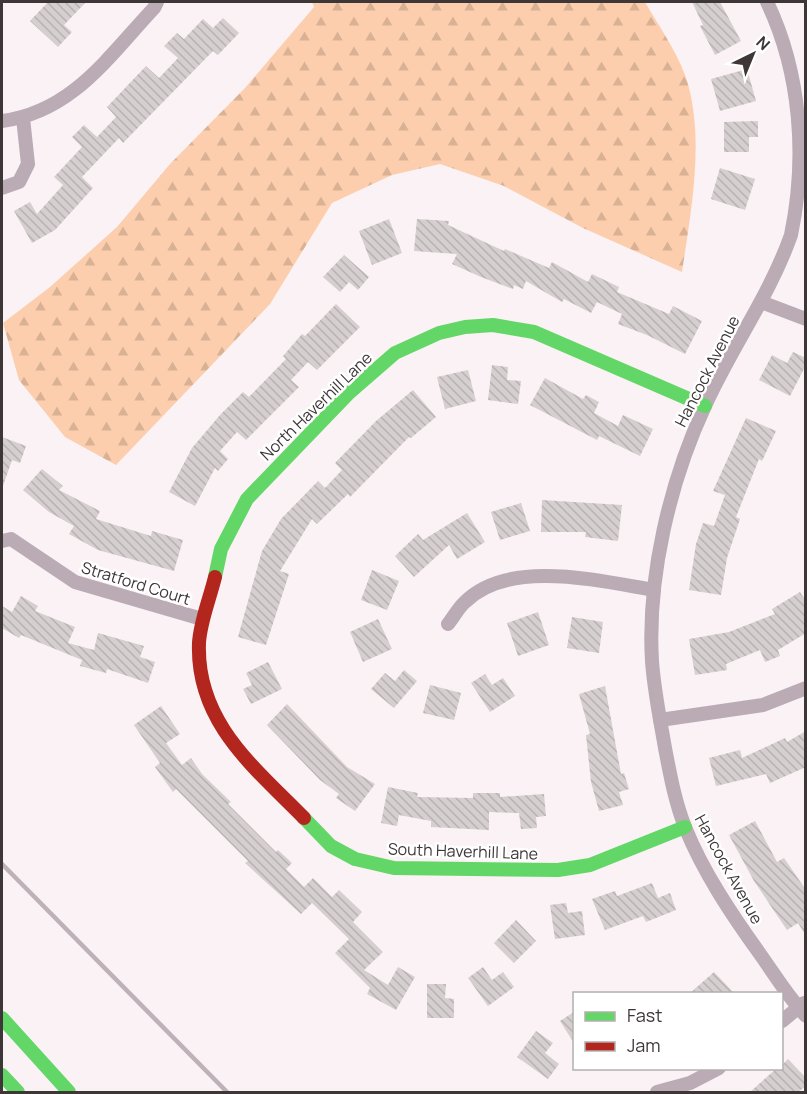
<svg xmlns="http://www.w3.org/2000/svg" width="807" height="1094" viewBox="0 0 807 1094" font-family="Manrope,sans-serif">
<defs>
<pattern id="forest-firs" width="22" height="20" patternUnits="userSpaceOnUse" patternTransform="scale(1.5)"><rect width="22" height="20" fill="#fccead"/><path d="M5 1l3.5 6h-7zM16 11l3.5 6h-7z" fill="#d9b296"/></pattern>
<pattern id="building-back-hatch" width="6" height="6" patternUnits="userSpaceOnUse" patternTransform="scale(1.5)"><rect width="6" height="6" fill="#d6cfd0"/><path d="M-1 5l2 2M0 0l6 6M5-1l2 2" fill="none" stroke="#b9b2b3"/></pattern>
</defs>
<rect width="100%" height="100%" fill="#faf2f4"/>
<path fill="url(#forest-firs)" d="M312 2H645C658 25 676 50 685 75 706 134 691 211 682 272L583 228 504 186 440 164 392 175 332 203 270 304 116 465 65 437 19 380 3 323 50 287 117 227 170 164 245 88 314 7Z"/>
<g fill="url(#building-back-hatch)">
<polygon points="48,2 86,2 64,25 72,32 58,47 30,21"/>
<polygon points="692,2 720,2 741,41 715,55 700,26 703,25"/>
<polygon points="223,18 239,33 218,55 213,51 123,143 119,138 82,177 93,188 55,230 32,243 14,211 30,202 37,214 63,185 54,177 82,147 72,137 84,125 97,137 116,117 107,107 146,66 159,78 178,58 164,46 177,33 184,39 203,19 213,28"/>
<polygon points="747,69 756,101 720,111 711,79"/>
<polygon points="758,121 758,137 749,137 749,152 724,152 724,122"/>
<polygon points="720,168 755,179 745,210 711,199"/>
<polygon points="389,219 402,253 372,265 359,231"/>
<polygon points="417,219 449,221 448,225 504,251 505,249 549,268 552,262 588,282 592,274 619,287 617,292 669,314 673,306 702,321 685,354 647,335 618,324 622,314 597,302 591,313 564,299 562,302 526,281 523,289 514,285 513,289 481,277 452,264 457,254 414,251"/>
<polygon points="344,255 369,277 358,290 349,282 340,292 323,277"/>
<polygon points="336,304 360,327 317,370 308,362 291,380 299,387 246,440 237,432 220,451 228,459 218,471 215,468 195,506 169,492 192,448 220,415 243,392 249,397 286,359 283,356 302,334 305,336"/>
<polygon points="793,352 806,358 806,365 790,396 759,380 772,355 787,363"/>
<polygon points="492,365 508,367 507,380 521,381 518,404 488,400"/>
<polygon points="468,370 476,401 445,409 437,377"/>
<polygon points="545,378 583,399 586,395 599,402 594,413 618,426 623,415 653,429 640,456 599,436 597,440 530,405"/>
<polygon points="413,390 436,417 411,438 409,437 350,497 348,494 317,524 312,519 280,571 289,574 266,645 238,637 262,551 281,519 318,481 325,488 342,470 335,463 376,421"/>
<polygon points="746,418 776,431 762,461 759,459 736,517 740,519 727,558 721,595 689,590 696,544 703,523 714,526 725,495 713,491"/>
<polygon points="2,437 26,446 20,463 12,460 3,486"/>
<polygon points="42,469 63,486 59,490 100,511 96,519 151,536 152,531 183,540 174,571 98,550 69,534 74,526 49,512 23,490"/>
<polygon points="542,500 622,505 618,541 585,537 586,532 541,532"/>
<polygon points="521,503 530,531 500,540 491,512"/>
<polygon points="467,513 485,542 457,559 449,545 414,577 395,556 418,534 423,540"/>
<polygon points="372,570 399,581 387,610 361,600"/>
<polygon points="800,592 806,601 806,633 778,650 780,656 765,662 760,650 726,664 727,670 695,675 689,639 729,632 775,614 772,609"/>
<polygon points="21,596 38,606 35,611 75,627 68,643 94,650 98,633 144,646 140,657 155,662 148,683 107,669 106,673 80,666 82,660 21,635 19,638 2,628 2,606 12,612"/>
<polygon points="538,612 549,645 518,656 507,623"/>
<polygon points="572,617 603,622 599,653 567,648"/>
<polygon points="378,619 392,649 363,662 350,632"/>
<polygon points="268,662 282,689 251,704 243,689 252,685 246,673"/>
<polygon points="404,670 417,681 394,708 371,689 385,673 395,681"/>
<polygon points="485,674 492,685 503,678 515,696 490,712 471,683"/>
<polygon points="430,685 461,693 454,720 423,713"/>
<polygon points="605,686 621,774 624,773 629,789 619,792 623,805 599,811 591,782 586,735 590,734 579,694"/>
<polygon points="287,704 347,767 375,784 355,811 336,798 339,794 320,780 267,725"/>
<polygon points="161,706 180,734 166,743 182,765 191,758 202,774 231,802 228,804 276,852 278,850 292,863 286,869 304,887 313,878 332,897 339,890 362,912 353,922 383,952 364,970 388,985 398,967 415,977 396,1010 367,994 370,988 335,953 349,939 312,903 301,914 245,863 248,861 176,789 173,792 155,767 160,763 134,725"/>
<polygon points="806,731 806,767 770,783 766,774 716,786 709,758 740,750 742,758 785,738 787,742"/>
<polygon points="388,787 418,793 417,797 473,798 473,793 500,793 500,797 544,794 546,816 536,817 537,828 521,829 519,813 489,812 489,830 431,827 431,821 399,815 397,826 381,823"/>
<polygon points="755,821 777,862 784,858 806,890 806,936 798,923 787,930 754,881 729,835"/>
<polygon points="652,883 658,898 670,893 676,910 646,922 643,916 605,930 592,899 615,891 617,896"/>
<polygon points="566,903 568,913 582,911 585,935 555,939 550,905"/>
<polygon points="516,920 536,941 514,963 494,943"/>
<polygon points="483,967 492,980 503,972 514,987 488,1006 468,978"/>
<polygon points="714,972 734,993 690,993"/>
<polygon points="427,984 446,984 445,998 454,999 454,1018 427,1018"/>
<polygon points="574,1012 574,1043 560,1021"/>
<polygon points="536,1031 553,1043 545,1053 559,1064 548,1079 517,1057"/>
<polygon points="788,1059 806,1078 806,1086 798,1092 750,1092 777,1068 782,1068 782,1065"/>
</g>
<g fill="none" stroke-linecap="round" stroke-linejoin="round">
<g stroke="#bbabb5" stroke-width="14">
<path d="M767 2C801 73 807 158 791 235 770 295 731 348 705 406 670 481 647 578 652 661 654 690 660 719 665 748 670 774 675 802 685 827 703 872 732 915 760 954 775 975 788 997 806 1016"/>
<path d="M2 121C72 112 108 57 154 8L157 2"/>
<polyline points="2,188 19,182 28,164 23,118"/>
<polyline points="761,302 806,319"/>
<polyline points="2,541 11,539 75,582 202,619"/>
<path d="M448 624C454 617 458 608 465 602 509 558 600 581 654 590"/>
<polyline points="660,720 763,705 806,688"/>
<polyline points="782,1021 804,1003"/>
<polyline points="657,1092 690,1083 719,1068"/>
</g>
<g stroke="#63d668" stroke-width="14">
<polyline points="215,577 221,549 247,499 349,393 395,353 439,333 465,327 493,325 534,332 705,406"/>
<polyline points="304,818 331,846 355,859 394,868 558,870 590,865 685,827"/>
<polyline points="2,1018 69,1092"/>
<polyline points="2,1075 18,1092"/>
</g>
<path stroke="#b3261e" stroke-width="14" d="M215 577C210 598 200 622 199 643 196 722 254 767 304 818"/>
<polyline stroke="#beb2b8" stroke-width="4.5" points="2,864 227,1092"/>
</g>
<g text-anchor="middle" stroke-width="5" stroke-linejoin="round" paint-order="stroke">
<g font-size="16" fill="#3e3738" stroke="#fff">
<text transform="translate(707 371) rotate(-63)" y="6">Hancock Avenue</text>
<text transform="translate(316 406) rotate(-44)" y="6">North Haverhill Lane</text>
<text transform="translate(136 583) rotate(17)" y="6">Stratford Court</text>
<text transform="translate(463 851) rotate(2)" y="6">South Haverhill Lane</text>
<text transform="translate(729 869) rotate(61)" y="6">Hancock Avenue</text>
</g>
</g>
<rect width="807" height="1094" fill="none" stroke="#3e3738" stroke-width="6"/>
<rect x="573" y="992" width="210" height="78" fill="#ffffff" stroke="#b2afaf" stroke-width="1.5"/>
<rect x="585" y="1012" width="30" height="9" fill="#63d668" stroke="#b2afaf" stroke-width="1.5"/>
<text x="627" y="1022" font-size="18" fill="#3e3738">Fast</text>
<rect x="585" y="1042" width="30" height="9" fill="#b3261e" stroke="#b2afaf" stroke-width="1.5"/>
<text x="627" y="1052" font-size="18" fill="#3e3738">Jam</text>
<g transform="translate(753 54) rotate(43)" stroke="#ffffff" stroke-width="4.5" paint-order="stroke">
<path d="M0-4.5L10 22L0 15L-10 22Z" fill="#3e3738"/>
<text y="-9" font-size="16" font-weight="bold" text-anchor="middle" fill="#3e3738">N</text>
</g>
</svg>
